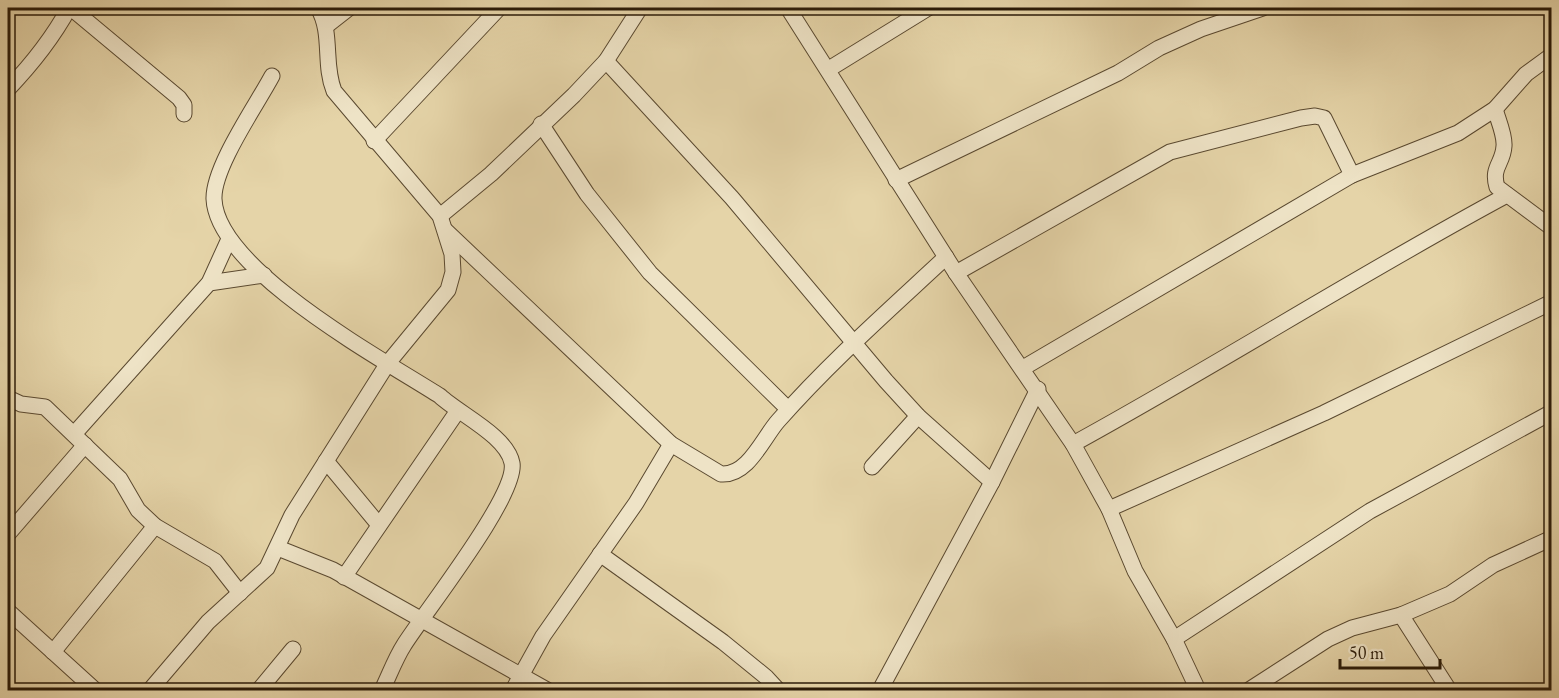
<svg xmlns="http://www.w3.org/2000/svg" width="1559" height="698" viewBox="0 0 1559 698" font-family="'EB Garamond',serif">
<rect width="100%" height="100%" fill="#e5d4a8"/>
<filter id="stains"><feTurbulence type="fractalNoise" baseFrequency=".00333" numOctaves="4"/><feColorMatrix values="0 0 0 0 .2 0 0 0 0 .09 0 0 0 0 .02 0 0 0 .5 -.17"/></filter>
<radialGradient id="worn" r=".72"><stop offset=".6" stop-color="#630" stop-opacity="0"/><stop offset="1" stop-color="#630" stop-opacity=".3"/></radialGradient>
<g fill="none" stroke-linecap="round" stroke-linejoin="round">
<defs>
<g id="street">
<polyline points="71,8 179,98 184,105 184,114"/>
<polyline points="788,8 956,273 1073,444 1109,509 1135,571 1174,639 1198,690"/>
<polyline points="326,26 349,8"/>
<polyline points="606,61 732,198 886,381 918,416 992,482"/>
<polyline points="829,69 928,8"/>
<path d="M272 76C256 106 213 167 214 199 217 270 384 360 440 396 459 414 507 436 512 463 518 495 424 613 404 645 395 659 389 676 382 690"/>
<path d="M8 89C32 64 52 39 69 8"/>
<path d="M1495 109C1498 120 1505 135 1504 146 1503 164 1491 167 1497 187L1552 228"/>
<polyline points="541,124 587,194 650,273 788,409"/>
<polyline points="374,141 499,8"/>
<polyline points="896,180 1118,73 1159,48 1201,29 1263,8"/>
<polyline points="440,216 491,174 574,95 606,61 640,8"/>
<path d="M446 231 671 444 721 474C748 476 763 438 778 421 830 362 888 311 946 257"/>
<polyline points="956,273 1170,152 1301,118 1315,116 1324,118 1352,175"/>
<polyline points="209,283 264,275"/>
<polyline points="1023,368 1352,175 1458,133 1495,109 1526,74 1552,55"/>
<polyline points="8,398 21,404 45,407 120,479 138,510 155,526 215,561 240,593"/>
<polyline points="75,433 209,283 229,239"/>
<path d="M1073 444C1219 364 1360 274 1507 195"/>
<polyline points="326,461 379,525"/>
<polyline points="872,467 918,416"/>
<polyline points="1109,509 1324,413 1552,302"/>
<polyline points="8,534 85,445"/>
<polyline points="278,548 333,570 547,690"/>
<polyline points="600,554 723,642 766,677 778,690"/>
<polyline points="344,577 457,412"/>
<polyline points="8,611 95,690"/>
<polyline points="1401,615 1449,690"/>
<polyline points="1174,639 1370,511 1552,412"/>
<polyline points="53,652 155,526"/>
<path d="M150 690 208 622 267 568 292 515 388 363 448 290 453 272 452 254 440 216 334 91C323 64 333 33 318 8"/>
<polyline points="259,690 293,649"/>
<polyline points="513,690 543,636 636,503 671,444"/>
<polyline points="880,690 992,482 1038,389"/>
<polyline points="1249,690 1328,639 1352,628 1401,615 1450,594 1493,565 1552,538"/>
</g>
</defs>
<use href="#street" stroke="#5a4930" stroke-width="17"/>
<use href="#street" stroke="#eee3c6" stroke-width="15"/>
</g>
<rect width="1559" height="698" fill="none" stroke="#e5d4a8" stroke-width="30"/>
<rect x="9" y="9" width="1541" height="680" fill="none" stroke="#2b1b08" stroke-width="3"/>
<rect x="15" y="15" width="1529" height="668" fill="none" stroke="#2b1b08" stroke-width="1.5"/>
<path d="M1340 659v9h100v-9" fill="none" stroke="#2b1b08" stroke-width="3"/>
<text x="1349" y="659" font-size="18" fill="#2b1b08" stroke="#eee3c6" stroke-width="4.5" paint-order="stroke">50 m</text>
<rect width="100%" height="100%" filter="url(#stains)"/>
<rect width="100%" height="100%" fill="url(#worn)"/>
</svg>
